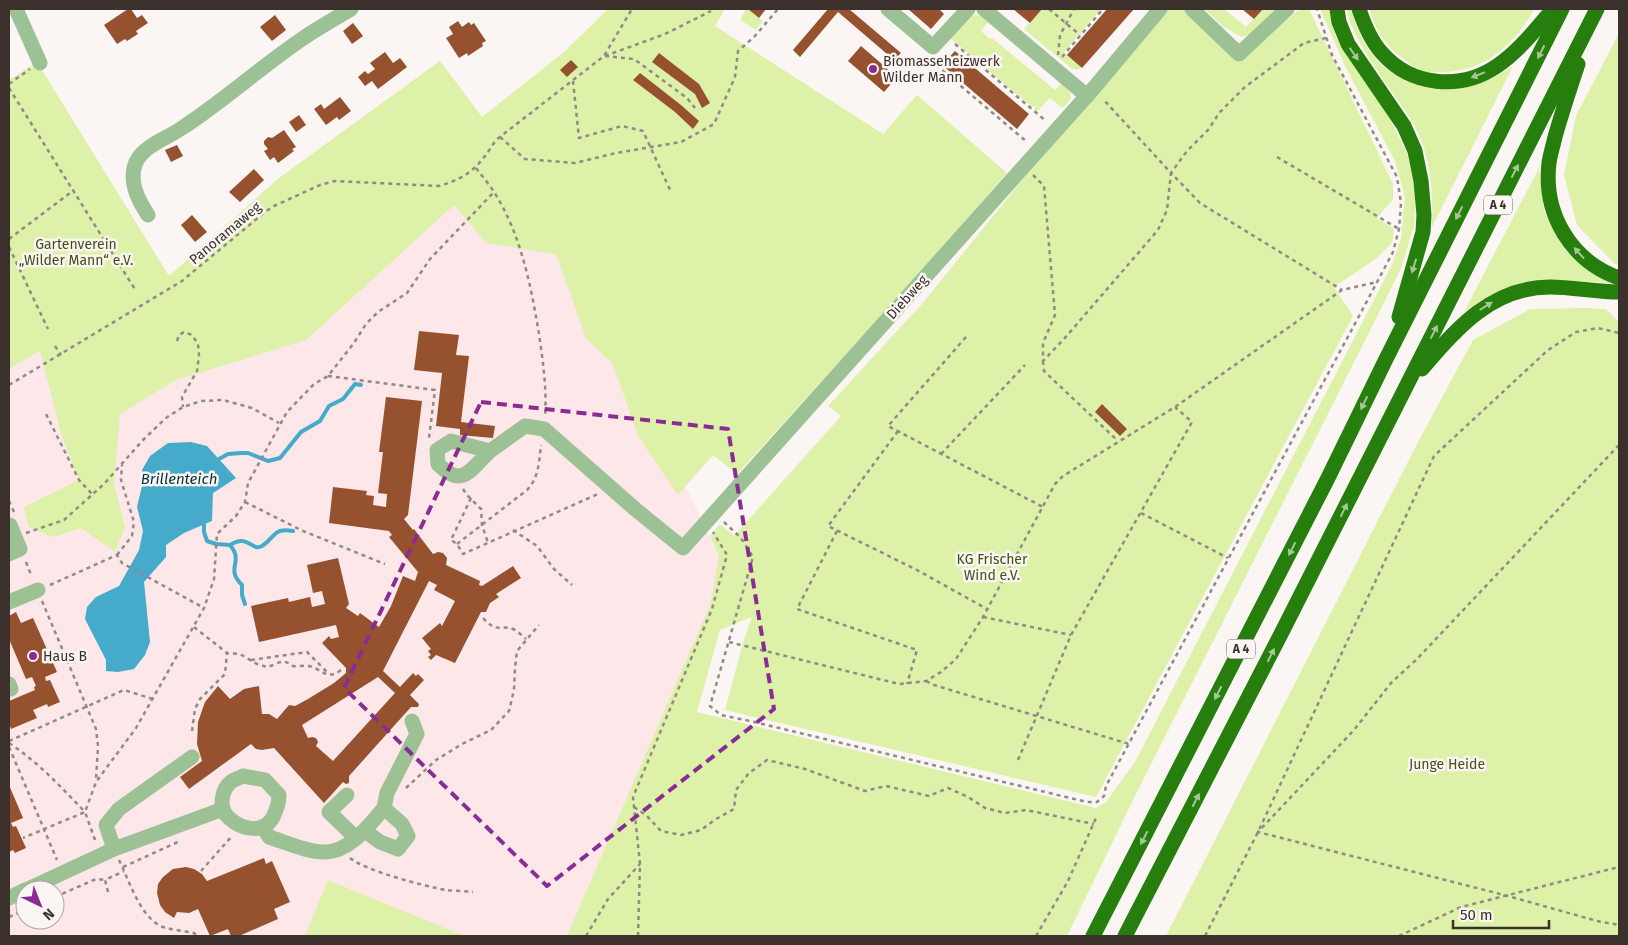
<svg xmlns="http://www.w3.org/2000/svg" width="1628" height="945" viewBox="0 0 1628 945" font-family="'Fira Sans',sans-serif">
<rect width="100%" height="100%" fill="#fbf6f3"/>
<path fill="#fde7e8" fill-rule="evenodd" d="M440 61 482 117 686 487 719 556 710 605 567 936H9V369L169 276 279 178ZM25 890H55V920H25Z"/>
<g fill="#ddf1a8">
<polygon points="608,9 725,9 715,26 883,134 917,95 1007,173 906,288 737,474 713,455 678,495 638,436 613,364 586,338 556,254 486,243 454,205 306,340 176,380 120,414 114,484 125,527 115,552 81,528 53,537 29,527 24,507 79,480 62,437 40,351 9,369 9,80 37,62 169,276 279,178 440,61 482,117 564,52"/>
<polygon points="742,9 748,9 763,21 756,30 740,20 745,11"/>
<polygon points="1042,9 1101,9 1064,52 1082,68 1076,70 1071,68 1024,29"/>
<polygon points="1168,9 1185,9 1240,62 1297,11 1309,9 1393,184 1393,199 1377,218 1394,229 1392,243 1377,258 1334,287 1353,316 1096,797 725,710 742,646 752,617 720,630 697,712 1096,808 1106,802 1135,762 1392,265 1401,238 1405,198 1395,161 1346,68 1320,9 1330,9 1335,35 1353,65 1385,110 1407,153 1416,185 1414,226 1401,269 1134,798 1067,936 567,936 710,605 719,556 710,536 720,524 734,536 841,416 828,406 921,305 1020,183"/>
<polygon points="1205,9 1224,9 1246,27 1263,9 1278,9 1252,34 1242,37 1224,27"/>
<path d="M1346 9H1351C1358 35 1373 65 1399 76 1405 78 1412 79 1418 81 1425 84 1433 87 1440 88 1466 92 1492 80 1513 66L1432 227C1433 194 1432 164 1418 133 1413 121 1404 109 1396 98 1377 69 1355 42 1346 9Z"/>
<path d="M1370 9H1534C1515 45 1483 72 1441 72 1436 72 1430 73 1426 72 1416 69 1407 62 1400 56 1384 44 1374 28 1370 9Z"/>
<path d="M974 15 981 16 988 22 981 31 990 39 992 38 1055 90 1061 84C1073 94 1075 97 1062 108L1050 98 1037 112 1034 109 1036 105 1032 107 950 38 970 17Z"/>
<polygon points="1619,33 1619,265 1615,264 1577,225 1564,175 1576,116"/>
<polygon points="1539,168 1544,211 1564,249 1596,275 1619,283 1571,281 1526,281 1486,297 1464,312"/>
<polygon points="1585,308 1606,309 1619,322 1619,936 1166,936 1418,442 1473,340 1530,309"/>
<polygon points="328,880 464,936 305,936"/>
</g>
<polygon fill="#46abcb" points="191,442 207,446 236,478 213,493 212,521 184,533 166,545 166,557 144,582 150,642 145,655 134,669 118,672 106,671 106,660 85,619 87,607 96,597 119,586 139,550 143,531 137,507 143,482 142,470 150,456 168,443"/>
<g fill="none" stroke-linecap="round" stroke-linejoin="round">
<g stroke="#46abcb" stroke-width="4">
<polyline points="219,459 228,454 241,453 248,453 268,461 280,458 301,432 320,421 329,406 343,399 355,384 361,385"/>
<path d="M204 525V532L207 541 216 544 230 545C245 563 224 567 242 585V595L245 604"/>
<path d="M230 545C249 533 251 552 262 546 275 538 273 527 293 531"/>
</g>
</g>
<g fill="#96522f" fill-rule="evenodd">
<polygon points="128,9 131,9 137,18 142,15 148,23 136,31 138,34 127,41 125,39 117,44 104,25"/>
<polygon points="748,9 766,9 759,18"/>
<polygon points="828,9 849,9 901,53 894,60 838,12 800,57 793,50"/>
<polygon points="908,9 939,9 944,14 931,29"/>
<polygon points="1013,9 1042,9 1030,23"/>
<polygon points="1107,9 1134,9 1082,68 1067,55"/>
<polygon points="1242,9 1263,9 1254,19"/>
<polygon points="275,15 286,30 272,41 260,27"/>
<polygon points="458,21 462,27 469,22 471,25 474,23 486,41 482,43 483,46 468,56 467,53 459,58 446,38 453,34 449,27"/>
<polygon points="353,23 363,36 352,44 343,31"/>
<polygon points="861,46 897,77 884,92 848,61"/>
<polygon points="955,51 1029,114 1017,129 942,65"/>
<polygon points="385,52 393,63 400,58 407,67 378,89 372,81 365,86 358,77 365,71 368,74 375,69 370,63"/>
<polygon points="659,53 699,84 710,103 702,108 695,94 652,62"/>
<polygon points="571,60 578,67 567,77 560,70"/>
<polygon points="640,73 681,105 699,121 693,129 675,112 633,80"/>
<polygon points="340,97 351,111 339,120 337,117 326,125 314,109 321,104 324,109"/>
<polygon points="299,115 306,125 296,132 289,122"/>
<polygon points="284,130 296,147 292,149 294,151 278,163 274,157 270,160 264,151 268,149 264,144 264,141 268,137 272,138"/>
<polygon points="177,145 183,156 171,162 165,150"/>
<polygon points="254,169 264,180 240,202 229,192"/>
<polygon points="192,215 207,232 195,242 181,225"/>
<polygon points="419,331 459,335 456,355 469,356 461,422 495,426 493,438 460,435 460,429 436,426 442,373 414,370"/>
<path d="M386 397 422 401 408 515 404 519 413 530 414 529 433 554 438 552 443 553 447 558 446 565 480 581 479 585 482 586 513 566 521 578 496 594 499 597 490 603 486 612H481L455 663 436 655 431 660 428 657 431 655 428 651 431 649 422 638 440 623 442 626 455 601 434 590 437 585 429 581 383 671 400 687 413 673 416 676 418 674 424 680 410 695 419 704 418 707H411L349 776V783L346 784 343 782 324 803 274 748 262 750 256 749 251 744 189 789 180 777 202 761 197 744 198 722 205 702 218 686 230 699 244 689 259 686 262 714H269L277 719 289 705 295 706 308 699 334 683 346 673V668L322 643 329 636 331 639 339 637 336 625 259 642 251 606 288 598 289 602 310 597 312 607 325 604 322 591 313 593 307 565 338 558 349 604 346 608 358 616 360 613 379 627 391 606 403 576 415 581 418 572 389 537 392 535 389 531 329 523 333 487 367 491 366 495 374 496 373 505 386 507 387 494 378 493 383 452H379ZM378 677 395 693 333 761 316 746 318 742 316 738 312 737 308 738 302 725Z"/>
<polygon points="1102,404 1127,429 1120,436 1095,412"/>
<polygon points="16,612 21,623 33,618 57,672 45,677 46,681 50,680 60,702 48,707 47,704 33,710 37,718 11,729 9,723 9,701 35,690 34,687 36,686 32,677 26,679 9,639 9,616"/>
<polygon points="9,785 23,818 11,823 13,827 16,826 26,848 15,853 13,850 9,852"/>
<polygon points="264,858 266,864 272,861 290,902 274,909 278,919 239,936 231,936 228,929 210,936 198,909 189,913 177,912 174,918 165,912 160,905 157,893 158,884 163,877 173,869 186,867 194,869 202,874 207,881"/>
</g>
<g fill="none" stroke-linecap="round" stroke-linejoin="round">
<g stroke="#928a86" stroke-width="2.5" stroke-dasharray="4 4" stroke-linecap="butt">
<polyline points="1049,9 1080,35"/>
<polyline points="1326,38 1304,43 1245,87 1219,113 1209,129 1187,151 1171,173 1200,203 1342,290"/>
<polyline points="955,44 1046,121"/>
<polyline points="1058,55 1060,35 1074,9"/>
<polyline points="605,56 665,34 711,11"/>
<polyline points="605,56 634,59 687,98 695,108"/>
<polyline points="1062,57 1103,9"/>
<polyline points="930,60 1027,142"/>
<polyline points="573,81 579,138 622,126 643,131 671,192"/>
<polyline points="9,84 30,69"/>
<polyline points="9,88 136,291"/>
<polyline points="500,137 525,159 575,163 616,153 681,142 714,124 735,77 738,51 754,37 778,9"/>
<polyline points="1277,157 1399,229"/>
<path d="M476 168C482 176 489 184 494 192 521 234 531 286 539 334 543 362 547 389 545 417"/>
<polyline points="1033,175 1044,186 1055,315 1043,343 1043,361 1064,339 1158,230 1167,210 1171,173 1103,99"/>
<polyline points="9,239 74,190"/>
<polyline points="9,247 48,329"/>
<polyline points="966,337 888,426 1043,507"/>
<polyline points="177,341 179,335 184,332 192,335 198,344 199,356 197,371 182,397 183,407"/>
<polyline points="55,346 61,355"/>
<polyline points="1043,361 1044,371 1118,441"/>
<polyline points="328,376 435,390 429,438"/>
<path d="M9 385 182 281 265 212 274 206 320 185 335 181 439 186C470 177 479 166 496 140L604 56 632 9"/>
<polyline points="46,414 79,480 92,494"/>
<polyline points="898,431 828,526 917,570 987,609"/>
<polyline points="1619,445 1417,659 1391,683 1354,730 1258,832 1508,896 1597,921 1619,925"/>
<polyline points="941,454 1025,365"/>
<polyline points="463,489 466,494 481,509 482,525 488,543"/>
<polyline points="471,498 451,540 457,544 463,554 598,494"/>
<polyline points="9,501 14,512"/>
<polyline points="245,502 303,531 385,564"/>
<polyline points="1141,513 1228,558"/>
<polyline points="724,522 741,538 753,557 710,706 721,715 750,721 1087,802 1097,802 1104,796 1106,786 1358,318 1393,252 1399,229 1401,203 1397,177 1332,55 1317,9"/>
<polyline points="513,530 537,546 554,569 572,585"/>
<polyline points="837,531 797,609 917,650 907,684"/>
<polyline points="26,533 64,520 104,484 143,440 166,418 183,407 201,401 223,400 252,408 279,423"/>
<path d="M457 544 527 490C539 478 539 461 541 445"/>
<polyline points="117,555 132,536 134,522 121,480 122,465"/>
<polyline points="26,562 32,577"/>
<polyline points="50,585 117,555 122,563 204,608"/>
<polyline points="42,601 96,729 98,746 96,780"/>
<polyline points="983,617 1071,635"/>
<path d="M483 618C498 634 498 624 513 629 518 631 522 636 526 639"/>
<path d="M194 627 227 653 240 654 257 664 267 667C272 666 278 662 282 662 287 661 289 664 293 666 298 667 304 665 309 666 322 669 327 681 341 670"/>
<polyline points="729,642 899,684 926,681 941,672 956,659 983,617 1055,484 1063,476 1175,407 1342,290 1377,282"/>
<polyline points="251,660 307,652 329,674"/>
<polyline points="926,681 934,685 1129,744"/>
<polyline points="192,731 195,709 200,699 225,674 227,653"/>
<polyline points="9,741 124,690 153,699"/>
<path d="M9 743C38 762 61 787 85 812L23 838"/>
<polyline points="9,747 57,860"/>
<polyline points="1018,760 1071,635 1192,422 1175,407"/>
<polyline points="406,788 436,760 462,744 491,730 509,711 514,690 515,668 517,651 539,625"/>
<polyline points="634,807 647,816 661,831 681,835 701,830 716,819 734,809 736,790 749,773 767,760 805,769 865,791 886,786 929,796 948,788 968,797 985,808 1005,813 1026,810 1094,824"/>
<polyline points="95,840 85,812 96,782 136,728 204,608 214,579 217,534 236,516 245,502 248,483 287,412 314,384 328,376 354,343 366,324 378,312 407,293 430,259 494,192"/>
<path d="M350 858C366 871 424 886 446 890 454 891 464 891 473 892"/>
<path d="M119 860C129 880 140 918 163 927 173 930 184 931 194 933L197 936"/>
<polyline points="123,867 180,841"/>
<polyline points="201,871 232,836"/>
<polyline points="108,892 105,880 124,871"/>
<polyline points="55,897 96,879 105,880"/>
<polyline points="9,917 25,910"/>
<polyline points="586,936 608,899 640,864"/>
<polyline points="638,936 640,864 633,797 712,609 727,555 713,532"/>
<polyline points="1036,936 1068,881 1096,818"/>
<polyline points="1205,936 1258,832 1434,456 1548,350 1576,332 1598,328 1619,333"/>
<polyline points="1399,936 1461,907 1619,867"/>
</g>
<g stroke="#9cc194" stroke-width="15">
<polyline points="16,9 40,63"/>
<polyline points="888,9 933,47 968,9"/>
<polyline points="984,9 1087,96"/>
<polyline points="1192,9 1239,54 1287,9"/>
<path d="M148 215C138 200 128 181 136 162 144 145 168 138 182 128 225 100 263 65 305 37 320 27 336 18 351 9"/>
<path d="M490 451C470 470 462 489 438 464L437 450 451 441 490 451 525 426 544 429 635 509 683 548 1093 89 1160 9"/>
<polyline points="9,526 10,525 20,549 9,554"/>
<polyline points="9,602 38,590"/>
<polyline points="9,684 11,689"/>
<path d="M243 776 265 780 279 795C279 803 277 809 273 817 264 834 242 830 229 818 218 809 221 789 232 781 235 779 240 778 243 776Z"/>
<polyline points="347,795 329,812 356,838"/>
<path d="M263 827 269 837C285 842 309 853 326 852 351 851 369 825 384 808"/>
<polyline points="365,831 380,842 398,849 408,836 402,824 384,808 387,793 417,734 412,721"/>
<polyline points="114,849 106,825 119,809 192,757"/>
<polyline points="26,890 114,849 223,809"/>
<polyline points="9,898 25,890"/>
</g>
<g stroke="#267e0d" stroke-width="15">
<polyline points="1337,9 1339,22 1348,44 1404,126 1415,151 1421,181 1424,215 1423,232 1399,317"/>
<path d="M1359 9C1364 24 1371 41 1382 53 1411 86 1460 91 1497 66 1519 51 1536 29 1553 9"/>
<path d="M1578 64C1570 88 1562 112 1555 137 1553 146 1550 155 1549 163 1543 214 1571 261 1619 278"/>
<path d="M1422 369C1456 328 1493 287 1550 287 1573 287 1596 292 1619 292"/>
<polyline points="1093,936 1328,478 1386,359 1562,9"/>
<polyline points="1125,936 1283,630 1597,9"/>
</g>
</g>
<defs><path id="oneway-solid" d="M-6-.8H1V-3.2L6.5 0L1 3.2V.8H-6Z" transform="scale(1.25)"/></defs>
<g fill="#a6c697">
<use href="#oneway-solid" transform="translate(1541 52) rotate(117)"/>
<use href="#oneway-solid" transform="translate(1354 54) rotate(55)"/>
<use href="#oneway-solid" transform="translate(1478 75) rotate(158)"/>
<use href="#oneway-solid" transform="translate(1515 171) rotate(-63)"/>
<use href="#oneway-solid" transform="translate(1459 213) rotate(117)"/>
<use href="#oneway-solid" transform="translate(1579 253) rotate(-132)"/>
<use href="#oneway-solid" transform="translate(1414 266) rotate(107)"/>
<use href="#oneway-solid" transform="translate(1486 306) rotate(-32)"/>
<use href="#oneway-solid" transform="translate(1434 332) rotate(-63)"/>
<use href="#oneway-solid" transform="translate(1364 403) rotate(116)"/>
<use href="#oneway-solid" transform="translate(1344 510) rotate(-63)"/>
<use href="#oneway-solid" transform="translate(1292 549) rotate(117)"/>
<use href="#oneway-solid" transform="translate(1271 655) rotate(-63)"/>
<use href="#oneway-solid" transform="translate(1218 693) rotate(117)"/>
<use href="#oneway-solid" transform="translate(1196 800) rotate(-63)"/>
<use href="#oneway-solid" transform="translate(1144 838) rotate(117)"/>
</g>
<path fill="none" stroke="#8b2b94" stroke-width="4" stroke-dasharray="10 6" stroke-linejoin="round" d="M481 402 728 429 774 709 547 886 344 688Z"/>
<g fill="#8b2b94" stroke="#fbf6f3" stroke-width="2">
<circle cx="873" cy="69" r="5"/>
<circle cx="33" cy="656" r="5"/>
</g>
<g text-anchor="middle" stroke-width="5" stroke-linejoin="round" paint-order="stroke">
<g fill="#fbf6f3" stroke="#756b68" stroke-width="1">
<rect x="1484" y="195.5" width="28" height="19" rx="4"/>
<rect x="1227" y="639.5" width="28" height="19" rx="4"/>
</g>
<g font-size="12" font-weight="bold" fill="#3b302c">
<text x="1498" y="209">A 4</text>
<text x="1241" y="653">A 4</text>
</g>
<g font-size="14" fill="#3b302c" stroke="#fbf6f3" text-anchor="start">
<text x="883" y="66">Biomasseheizwerk<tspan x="883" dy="16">Wilder Mann</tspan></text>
<text x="43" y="661">Haus B</text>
</g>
<g font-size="14" fill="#3b302c" stroke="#fbf6f3">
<text transform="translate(225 233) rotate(-40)" y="5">Panoramaweg</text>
<text transform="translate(907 297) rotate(-48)" y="5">Diebweg</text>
</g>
<g font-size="14" fill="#445018" stroke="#fbf6f3">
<text x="76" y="249">Gartenverein<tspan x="76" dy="16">„Wilder Mann“ e.V.</tspan></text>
<text x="992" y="564">KG Frischer<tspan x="992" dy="16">Wind e.V.</tspan></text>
<text x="1447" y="769">Junge Heide</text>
</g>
<g font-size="15" font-style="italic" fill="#02323f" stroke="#fbf6f3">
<text x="179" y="484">Brillenteich</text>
</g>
</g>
<rect width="1628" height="945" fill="none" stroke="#3b302c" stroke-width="20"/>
<g transform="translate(40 905) rotate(137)"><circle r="24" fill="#fbf6f3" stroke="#aea7a3"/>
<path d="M0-4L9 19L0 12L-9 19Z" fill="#8b2b94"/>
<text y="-8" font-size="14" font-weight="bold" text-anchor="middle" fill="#3b302c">N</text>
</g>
<path d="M1453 920v8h96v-8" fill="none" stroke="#3b302c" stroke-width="2.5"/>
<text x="1460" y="920" font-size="15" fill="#3b302c" stroke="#fbf6f3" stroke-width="4" paint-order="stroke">50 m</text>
</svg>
